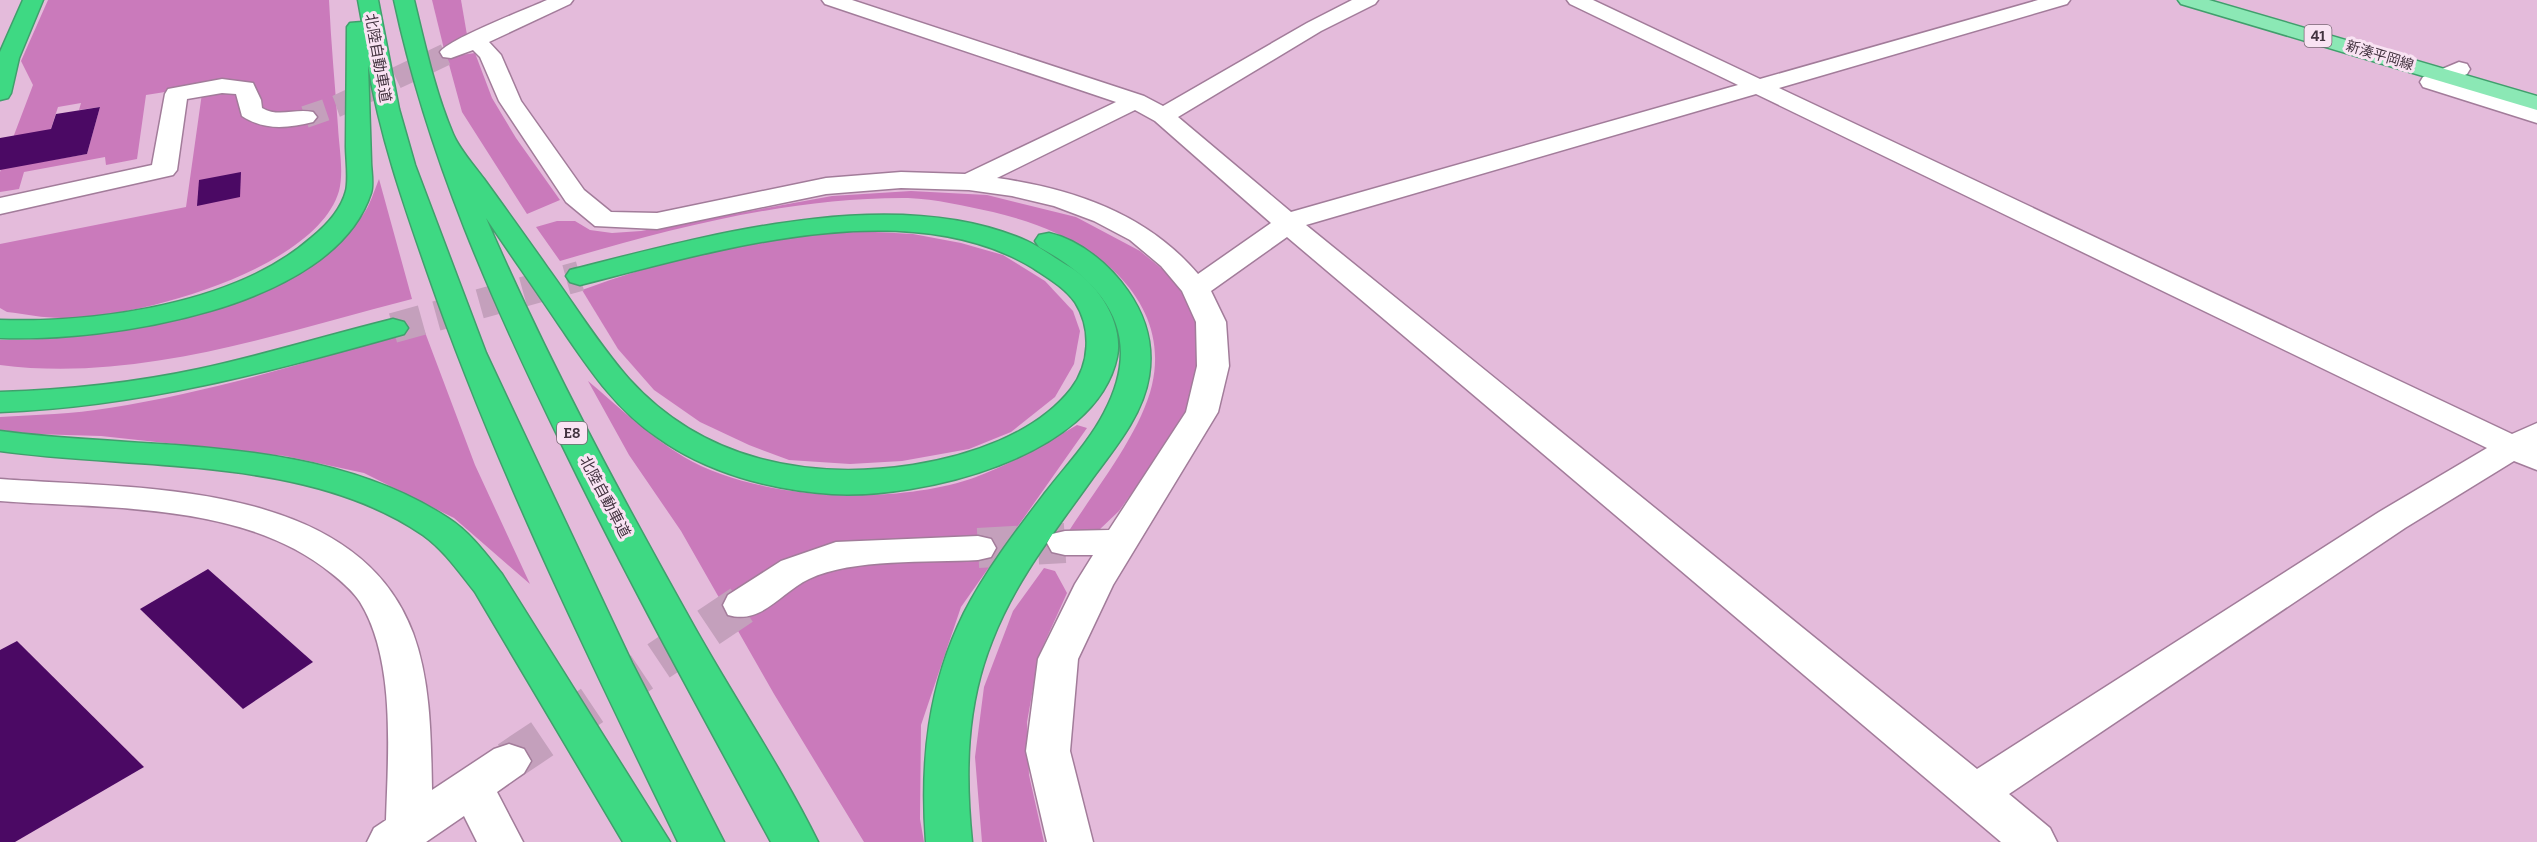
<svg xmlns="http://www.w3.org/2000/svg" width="2537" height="842" viewBox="0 0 2537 842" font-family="Bitter,'Noto Sans JP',serif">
<rect width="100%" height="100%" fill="#e4bbdb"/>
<g fill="#ca7abb" fill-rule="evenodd">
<path d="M48 0H329C331 43 335 85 338 127 339 147 344 172 339 191 316 270 135 319 61 318 43 318 25 314 7 312L0 308V244L186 207 203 86 146 95 137 159 106 165 105 157 24 172 19 189 0 192V172L33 85 21 61ZM81 103 79 110 100 107 87 154 40 162 58 107Z"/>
<polygon points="432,0 461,0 467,35 444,49"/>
<polygon points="475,53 492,98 516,138 560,200 527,214 462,112 447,57"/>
<path d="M379 179 412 299C279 333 139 383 0 365V340C108 341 294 311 362 216 370 206 374 191 379 179Z"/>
<path d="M911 191 987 195 1076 217 1140 251 1167 273 1194 309 1202 332V366L1188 414 1119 511 1098 531 1067 534C1094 491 1141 433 1152 385 1162 342 1147 304 1117 274 1082 240 1039 223 993 212 965 206 936 199 908 198 791 197 672 228 560 261L536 227 557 221H575L590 230 612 233 641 231 832 196Z"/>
<path d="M857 231 913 234 961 243 1003 255 1045 281 1073 311 1080 331 1074 364 1055 397 1011 432 969 449 902 461 850 464 789 460 749 445 700 422 654 390 618 349 582 290C671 257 763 237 857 231Z"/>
<path d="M423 327 475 465 530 584 454 518 364 473 285 456 101 436 32 434 0 430V417C36 415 73 414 109 408 216 391 320 359 423 327Z"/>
<path d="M588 381C619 407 649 436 684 457 758 501 896 506 976 477 1011 464 1045 444 1077 425L1087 428 961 607 921 725 920 819 924 842H864L774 694 681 531 629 455Z"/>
<polygon points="1044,568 1055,571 1067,593 1039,655 1027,722 1029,775 1044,842 982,842 975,757 984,687 1013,611"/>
</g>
<g fill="#4b0964">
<polygon points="100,107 87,154 0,170 0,138 51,129 56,114"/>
<polygon points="241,172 240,197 197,206 199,180"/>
<polygon points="208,569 313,662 243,709 140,609"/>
<polygon points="17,641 144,767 15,842 0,842 0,650"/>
</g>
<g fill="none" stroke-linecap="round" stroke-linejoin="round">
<polyline stroke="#c4a0bc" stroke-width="22" stroke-dasharray="22 11" stroke-linecap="butt" points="305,117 337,106 451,52"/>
<g stroke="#c4a0bc" stroke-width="40" stroke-dasharray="40 20" stroke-linecap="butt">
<polyline points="978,548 1065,543"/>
<polyline points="509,761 742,605"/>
</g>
<polyline stroke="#c4a0bc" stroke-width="30" stroke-dasharray="30 15" stroke-linecap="butt" points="393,328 580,276"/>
<defs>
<g id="minor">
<path d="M547 0H573L570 4 489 42 501 55 521 101 584 190 611 212 657 213 826 178 901 172 965 174 1116 102 825 4 822 0H852L1144 96 1163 106 1307 23 1352 0H1378L1375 4 1321 31 1178 117 1291 212 1738 85 1570 4 1567 0H1593L1760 79 2038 0H2070L2067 4 1779 88 2512 434 2537 423V470L2514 461 2405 528 2009 794 2050 828 2057 842H2001L1287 237 1211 291 1226 322 1229 366 1218 412 1113 585 1078 659 1070 751 1093 842H1047L1026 751 1038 659 1075 584 1093 555H1065L1052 552 1047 543 1052 534 1065 531 1109 530 1186 412 1197 366 1196 322 1182 291 1161 266 1130 240 1094 221 1054 206 1012 196 969 190 901 188 826 194 657 229 595 226 566 202 499 101 480 57 473 50 451 58 443 57 440 52C449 39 527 9 547 0ZM1756 94 2487 448 2379 512 1977 769 1306 225ZM1135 110 1155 121 1271 223 1198 274C1147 214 1074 189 997 178Z"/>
<polygon points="2459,62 2467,64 2470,69 2467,74 2451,81 2537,108 2537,123 2423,87 2420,82 2423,77"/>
<path d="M222 79 253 83 261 100 262 108C279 118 295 108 313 112L317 117 313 122C288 128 265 131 242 116L236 94 222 93 187 99 177 170 173 175 0 214V198L152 165 165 94 168 89Z"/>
<path d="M0 479C135 489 356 479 413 633 431 682 431 738 432 790L494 749 509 744 524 749 531 761 524 773 497 792 523 842H477L464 816 426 842H367L374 828 386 820C388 754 396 660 360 602 353 591 341 581 331 573 244 502 107 509 0 501Z"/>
<path d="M978 536 991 539 996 548 991 557 978 560C928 563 853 558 809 579 781 592 762 625 728 615L723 605 728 595 781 561 836 542Z"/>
</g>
<polygon id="major" points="2178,0 2209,0 2537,96 2537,110 2181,4"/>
<g id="highway">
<polygon points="23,0 43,0 19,58 11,93 8,98 0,100 0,52"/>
<path d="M358 0H378L399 109 415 165 486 353 632 663 724 842H678C588 656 496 469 428 274 404 205 380 137 368 65 369 97 370 129 371 161 371 170 374 184 371 193 333 310 105 342 0 338V320C97 323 236 304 311 238 326 226 341 210 346 191 349 178 346 159 346 146 346 106 347 67 347 27L350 23 362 22Z"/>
<path d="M394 0H414C425 45 435 92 453 134 460 150 473 164 484 179 505 208 526 237 547 267 574 304 599 345 629 379 703 461 809 481 913 465 968 456 1035 435 1071 389 1090 364 1092 329 1075 302 1064 287 1048 278 1033 268 907 191 713 251 580 285L570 282 566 276 570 270C705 236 894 182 1027 241 1042 248 1056 259 1070 267 1098 284 1124 323 1117 357 1096 458 919 499 832 494 771 490 707 473 657 437 614 408 588 367 559 325 535 289 510 254 486 218 547 360 621 496 696 630 736 701 782 769 818 842H771C700 711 628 581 563 447 492 302 428 158 394 0Z"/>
<path d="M1049 233C1080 240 1110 265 1128 291 1146 317 1154 344 1149 376 1143 415 1115 448 1092 479 1055 531 1015 581 992 641 966 706 965 773 972 842H926C920 761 928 686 964 613 986 570 1016 531 1045 493 1065 467 1089 442 1104 413 1145 336 1107 284 1039 247L1035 241 1039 235Z"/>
<path d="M393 319 404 322 408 328 404 334C270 372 139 407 0 412V392C67 390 133 383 199 369 264 355 328 335 393 319Z"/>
<path d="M0 431C149 451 317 433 448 518 470 532 486 554 502 574L670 842H623L475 592C459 572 444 550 423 535 306 455 137 470 0 451Z"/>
</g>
</defs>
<use href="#minor" stroke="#a27c9a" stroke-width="3"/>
<use href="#major" stroke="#409f6c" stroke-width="3"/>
<use href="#highway" stroke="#409f6c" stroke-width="3"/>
<use href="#minor" fill="#fff" fill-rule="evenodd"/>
<use href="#major" fill="#8be8b5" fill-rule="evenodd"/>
<use href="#highway" fill="#3ed983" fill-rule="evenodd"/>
</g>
<g text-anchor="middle" stroke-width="6" stroke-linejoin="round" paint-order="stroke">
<g fill="#f9e3f3" stroke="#7a6876" stroke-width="1.5">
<rect x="2304.5" y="25" width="27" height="22" rx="4.5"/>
<rect x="557" y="422" width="30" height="22" rx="4.5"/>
</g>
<g font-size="14" font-weight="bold" fill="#443441">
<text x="2318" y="41">41</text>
<text x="572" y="438">E8</text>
</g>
<g font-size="14" fill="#443441" stroke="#f9e3f3">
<text transform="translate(2380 55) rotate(17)" y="5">新湊平岡線</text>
</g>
<g font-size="15" fill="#443441" stroke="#f9e3f3">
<text transform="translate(378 58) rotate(80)" y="5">北陸自動車道</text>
<text transform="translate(605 497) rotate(62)" y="5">北陸自動車道</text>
</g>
</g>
</svg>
